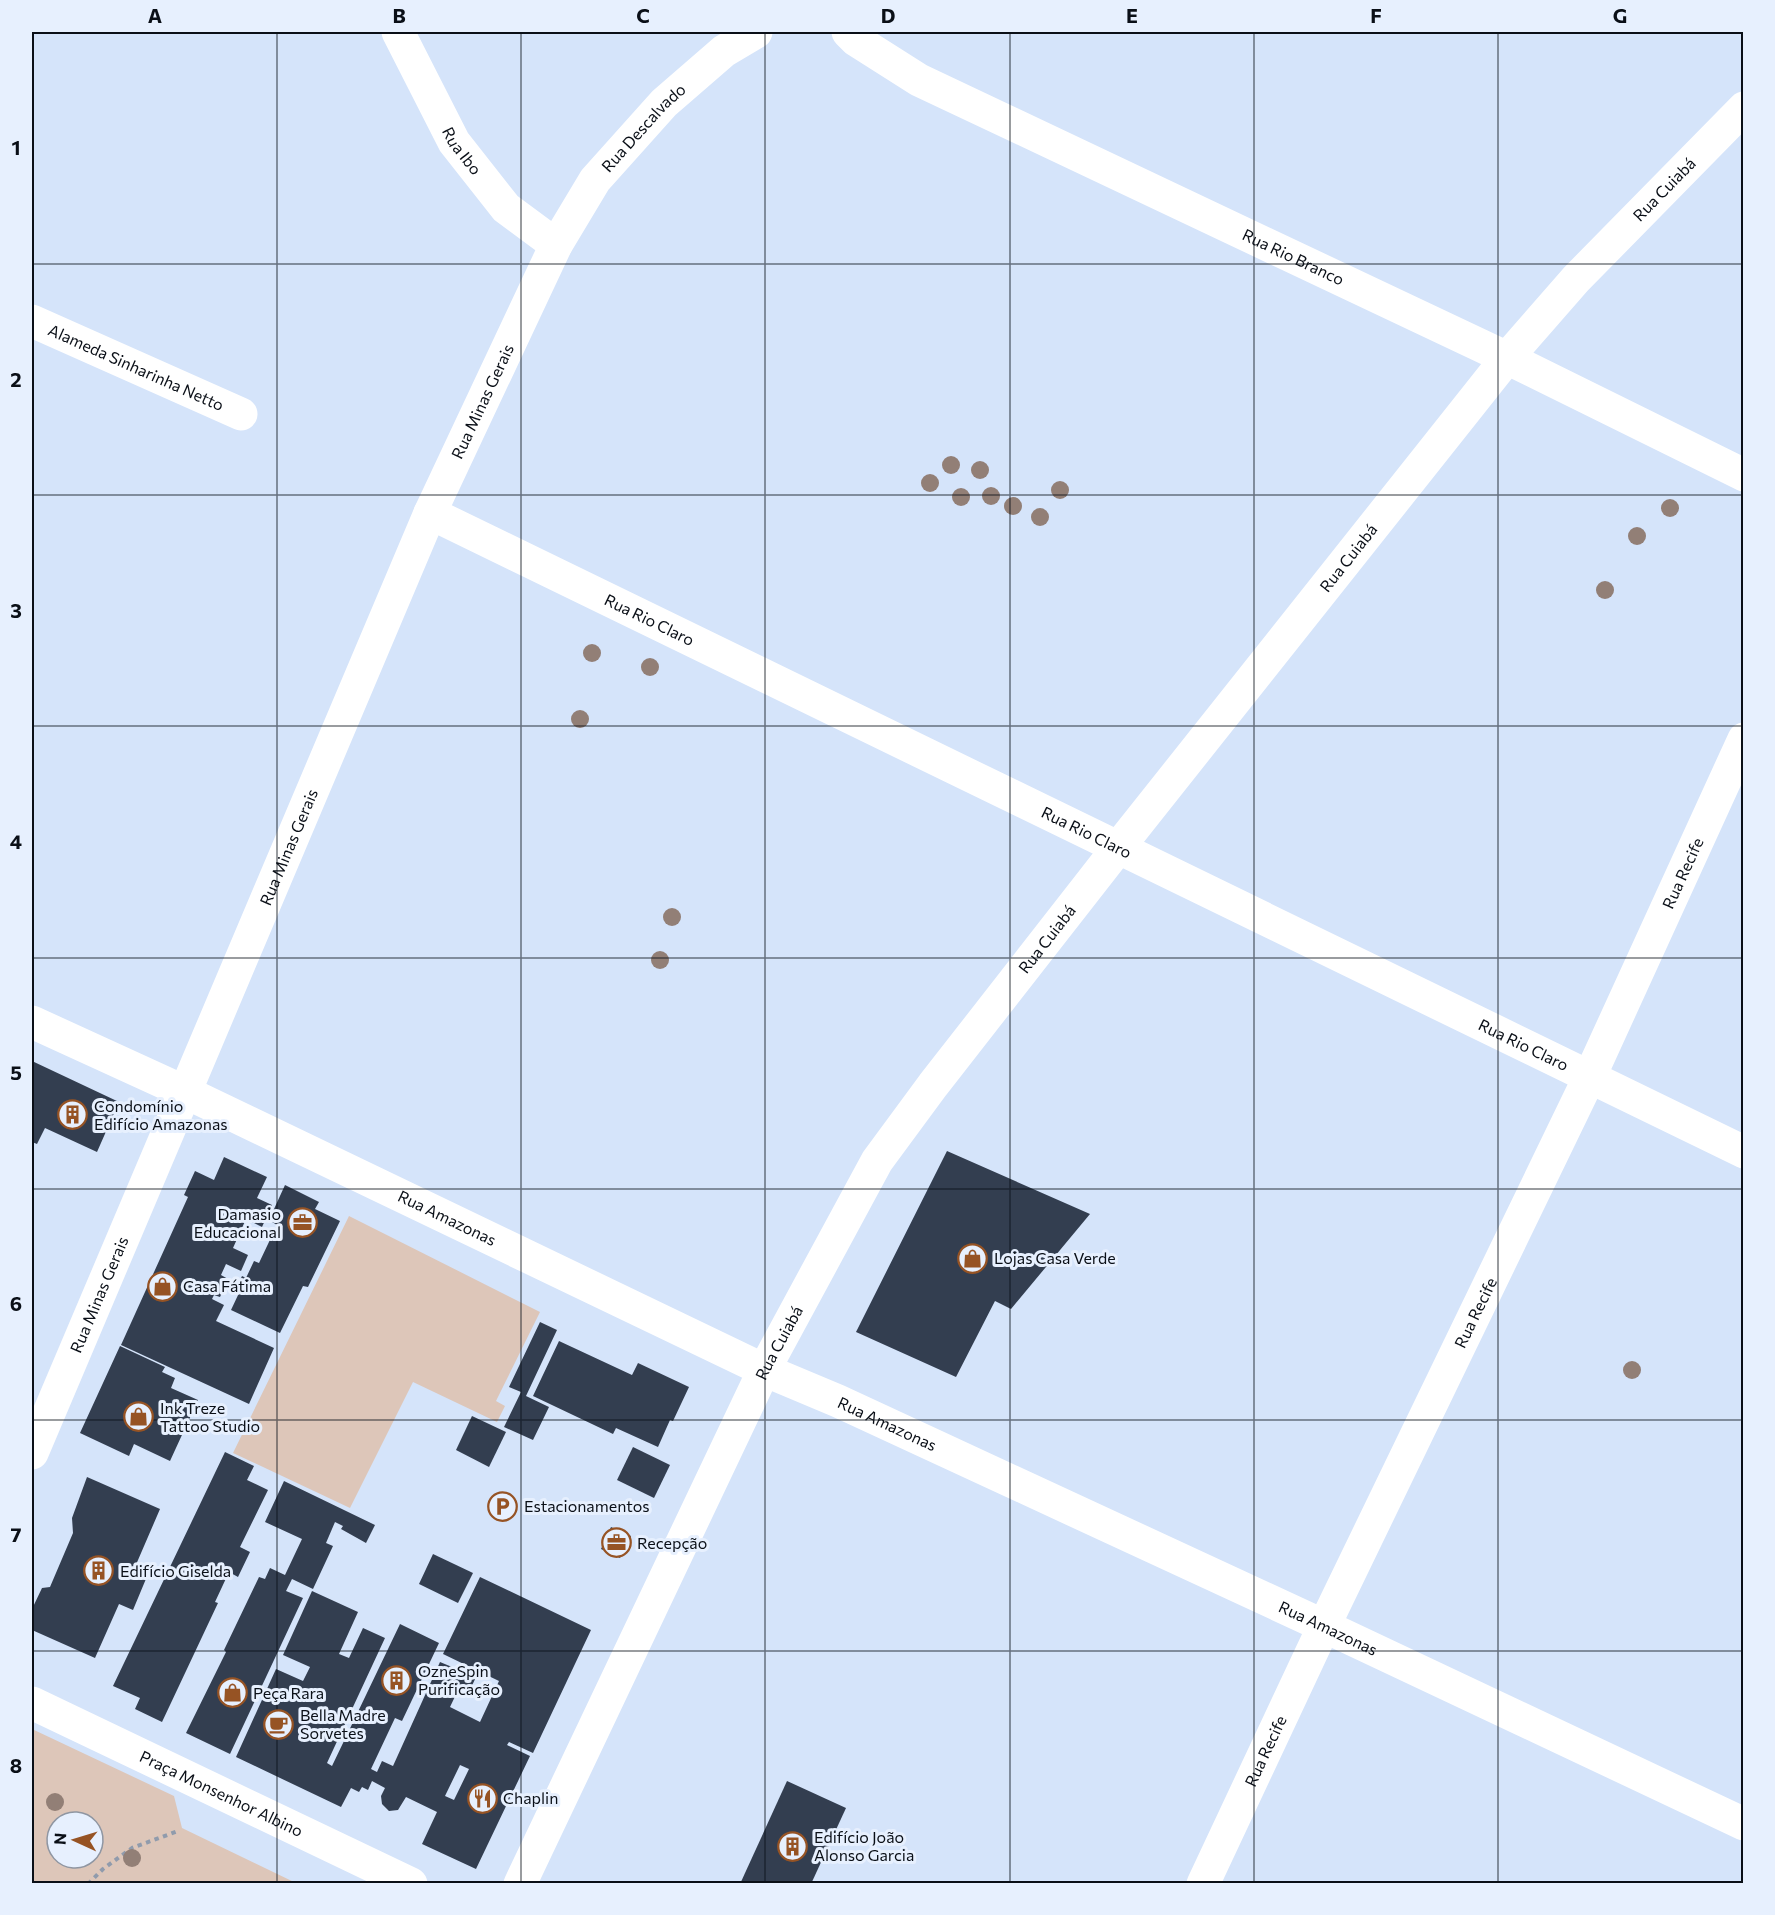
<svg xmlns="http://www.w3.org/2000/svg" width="1775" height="1915" viewBox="0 0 1775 1915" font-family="Commissioner,sans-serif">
<rect width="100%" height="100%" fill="#d5e4fa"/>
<g fill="#ddc6b9" fill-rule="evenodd">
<polygon points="349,1216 540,1312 496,1401 505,1406 497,1422 413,1382 350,1508 233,1453"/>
<path d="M32 1729 174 1796 182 1828 296 1883H32ZM57 1822H93V1858H57Z"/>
</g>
<g fill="#333e50" fill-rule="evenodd">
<polygon points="32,1061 119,1102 97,1152 45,1128 37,1144 32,1142"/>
<polygon points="947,1151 1090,1214 1011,1309 995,1301 956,1377 856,1332"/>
<polygon points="224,1157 267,1177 257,1198 272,1205 262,1227 246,1219 233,1248 248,1255 241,1271 226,1264 221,1275 228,1279 220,1297 214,1295 212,1299 224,1305 216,1321 274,1348 249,1404 121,1345 188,1197 184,1195 195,1171 214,1180"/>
<polygon points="285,1185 319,1202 315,1209 340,1221 308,1287 303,1286 280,1333 231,1310 239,1293 235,1291 242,1276 246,1278 254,1261 259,1263 277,1225 269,1220"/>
<polygon points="540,1322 557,1330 526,1396 549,1407 533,1440 504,1427 521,1392 509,1387"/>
<polygon points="559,1341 632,1375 638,1363 689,1387 673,1421 670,1420 658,1447 616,1428 613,1434 533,1396"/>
<polygon points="120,1346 165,1367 162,1372 175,1378 171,1388 198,1400 170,1461 134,1444 129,1456 80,1433"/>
<polygon points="472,1416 506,1432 489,1467 456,1450"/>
<polygon points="633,1447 670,1465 654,1498 617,1480"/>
<polygon points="225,1452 254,1466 247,1480 268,1490 240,1547 250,1552 238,1577 229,1572 215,1602 218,1603 162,1722 135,1709 140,1698 113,1686"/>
<polygon points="87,1477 160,1509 135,1567 148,1574 133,1610 119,1604 95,1658 32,1630 32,1609 42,1588 50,1587 73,1533 72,1518"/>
<polygon points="284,1481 375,1525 366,1543 341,1529 343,1526 335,1522 326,1543 333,1546 313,1589 292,1579 286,1591 303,1598 230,1754 186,1733 226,1652 224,1650 259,1577 265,1579 270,1568 285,1575 302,1539 265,1522"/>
<polygon points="611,1527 631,1536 620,1558 601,1549"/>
<polygon points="433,1554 473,1573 458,1603 419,1584"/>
<path d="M480 1577 591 1630 533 1753 509 1742 507 1745 530 1756 476 1869 422 1844 437 1812 406 1797 398 1810 389 1811 382 1804 381 1796 385 1788 372 1781 368 1790 362 1787 359 1792 351 1788 341 1807 236 1757 276 1669 303 1681 310 1667 283 1655 312 1591 358 1612 339 1654 349 1658 363 1628 385 1638 327 1763 332 1766 400 1624 439 1643 402 1721 395 1718 371 1769 377 1772 382 1761 393 1766 440 1662 476 1677 470 1690 460 1686 450 1707 480 1722 499 1681 443 1654ZM460 1765 469 1769 454 1800 445 1796Z"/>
<polygon points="787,1781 846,1808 811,1884 740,1884"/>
</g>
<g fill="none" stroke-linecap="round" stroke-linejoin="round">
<polyline stroke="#909bac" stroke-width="4" stroke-dasharray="4.5 4.5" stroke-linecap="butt" points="88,1884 103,1869 132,1848 178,1831"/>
<g stroke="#fff" stroke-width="33">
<path id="s1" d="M398 32 454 142 506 208 556 245"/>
<path id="s2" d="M848 32 856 40 919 80 1507 358 1744 475"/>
<path id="s3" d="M32 321 241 414"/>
<path id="s4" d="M430 513 1744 1152"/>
<path id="s5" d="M185 1092 430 513 556 245 595 180 664 103 724 51 756 32"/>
<path id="s6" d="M32 1703 411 1884"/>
</g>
<g stroke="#fff" stroke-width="33">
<path id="s7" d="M32 1022 185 1092 764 1370 838 1401 1324 1626 1744 1824"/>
<path id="s8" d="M32 1453 185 1092"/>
<path id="s9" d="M520 1884 764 1370 877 1161 933 1085 1118 848 1507 358 1576 279 1744 108"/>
<path id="s10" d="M1203 1884 1324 1626 1590 1076 1744 739"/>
</g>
</g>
<g fill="#927f76">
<circle cx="951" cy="465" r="9"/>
<circle cx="980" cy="470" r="9"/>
<circle cx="930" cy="483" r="9"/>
<circle cx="1060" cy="490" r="9"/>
<circle cx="991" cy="496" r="9"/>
<circle cx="961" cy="497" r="9"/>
<circle cx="1013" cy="506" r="9"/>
<circle cx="1670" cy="508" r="9"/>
<circle cx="1040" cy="517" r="9"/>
<circle cx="1637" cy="536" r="9"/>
<circle cx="1605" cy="590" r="9"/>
<circle cx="592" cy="653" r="9"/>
<circle cx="650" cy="667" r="9"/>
<circle cx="580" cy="719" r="9"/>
<circle cx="672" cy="917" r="9"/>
<circle cx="660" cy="960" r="9"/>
<circle cx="1632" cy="1370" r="9"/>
<circle cx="55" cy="1802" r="9"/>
<circle cx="132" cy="1858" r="9"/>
</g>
<path fill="none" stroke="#0a0f17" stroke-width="1.5" stroke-opacity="0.55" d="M277 32V1884M521 32V1884M765 32V1884M1010 32V1884M1254 32V1884M1498 32V1884M32 264H1744M32 495H1744M32 726H1744M32 958H1744M32 1189H1744M32 1420H1744M32 1651H1744"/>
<defs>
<symbol id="building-ring" viewBox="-11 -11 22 22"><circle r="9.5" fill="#e7f0fe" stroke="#965324" stroke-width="1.5"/><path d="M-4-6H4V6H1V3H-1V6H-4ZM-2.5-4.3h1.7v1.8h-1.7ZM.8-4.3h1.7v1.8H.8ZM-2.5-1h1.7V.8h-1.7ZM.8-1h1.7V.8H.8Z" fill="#965324"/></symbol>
<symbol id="office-ring" viewBox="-11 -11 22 22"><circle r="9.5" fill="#e7f0fe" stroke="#965324" stroke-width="1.5"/><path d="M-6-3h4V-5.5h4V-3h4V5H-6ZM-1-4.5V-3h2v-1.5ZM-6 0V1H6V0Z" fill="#965324"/></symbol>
<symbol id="shop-ring" viewBox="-11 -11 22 22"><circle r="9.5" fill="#e7f0fe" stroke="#965324" stroke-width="1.5"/><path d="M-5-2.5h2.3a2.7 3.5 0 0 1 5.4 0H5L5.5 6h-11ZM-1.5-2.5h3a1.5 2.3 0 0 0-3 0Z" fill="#965324"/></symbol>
<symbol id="parking-ring" viewBox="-11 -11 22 22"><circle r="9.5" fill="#e7f0fe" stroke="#965324" stroke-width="1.5"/><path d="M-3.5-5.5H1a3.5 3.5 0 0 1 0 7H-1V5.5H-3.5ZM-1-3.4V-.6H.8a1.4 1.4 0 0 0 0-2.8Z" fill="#965324"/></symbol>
<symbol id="cafe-ring" viewBox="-11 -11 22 22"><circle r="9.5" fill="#e7f0fe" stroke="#965324" stroke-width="1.5"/><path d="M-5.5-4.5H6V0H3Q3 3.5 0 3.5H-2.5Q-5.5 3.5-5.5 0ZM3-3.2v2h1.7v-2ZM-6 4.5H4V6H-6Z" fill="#965324"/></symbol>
<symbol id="restaurant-ring" viewBox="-11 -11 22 22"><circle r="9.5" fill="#e7f0fe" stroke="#965324" stroke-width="1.5"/><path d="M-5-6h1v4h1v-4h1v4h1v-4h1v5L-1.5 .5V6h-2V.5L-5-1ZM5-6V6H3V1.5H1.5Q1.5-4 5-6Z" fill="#965324"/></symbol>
</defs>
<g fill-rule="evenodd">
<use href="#building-ring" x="56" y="1098" width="33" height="33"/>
<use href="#office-ring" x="286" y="1206" width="33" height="33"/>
<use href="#shop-ring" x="956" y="1242" width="33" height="33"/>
<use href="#shop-ring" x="146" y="1270" width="33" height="33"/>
<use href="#shop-ring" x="122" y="1400" width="33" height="33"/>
<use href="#parking-ring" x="486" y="1490" width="33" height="33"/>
<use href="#office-ring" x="600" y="1526" width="33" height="33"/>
<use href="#building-ring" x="82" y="1554" width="33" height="33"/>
<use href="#building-ring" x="380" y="1664" width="33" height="33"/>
<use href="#shop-ring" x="216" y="1676" width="33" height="33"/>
<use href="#cafe-ring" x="262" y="1708" width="33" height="33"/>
<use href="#restaurant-ring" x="466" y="1782" width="33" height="33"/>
<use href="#building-ring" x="776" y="1830" width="33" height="33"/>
</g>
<g text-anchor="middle" stroke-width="6" stroke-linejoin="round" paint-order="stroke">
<g font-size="16" fill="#0a0f17" stroke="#e7f0fe">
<text dy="6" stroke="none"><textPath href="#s5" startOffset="1072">Rua Descalvado</textPath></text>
<text dy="6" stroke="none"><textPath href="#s1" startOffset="135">Rua Ibo</textPath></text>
<text dy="6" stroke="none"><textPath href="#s9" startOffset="2058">Rua Cuiabá</textPath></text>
<text dy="6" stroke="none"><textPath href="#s2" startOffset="500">Rua Rio Branco</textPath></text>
<text dy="6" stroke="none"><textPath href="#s3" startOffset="114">Alameda Sinharinha Netto</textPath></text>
<text dy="6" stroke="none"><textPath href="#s5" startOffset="752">Rua Minas Gerais</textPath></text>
<text dy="6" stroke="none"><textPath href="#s9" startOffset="1572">Rua Cuiabá</textPath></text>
<text dy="6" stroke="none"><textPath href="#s4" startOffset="244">Rua Rio Claro</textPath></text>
<text dy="6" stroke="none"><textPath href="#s4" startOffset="730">Rua Rio Claro</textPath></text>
<text dy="6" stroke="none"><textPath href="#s5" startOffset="266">Rua Minas Gerais</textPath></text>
<text dy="6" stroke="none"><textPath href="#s10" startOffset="1119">Rua Recife</textPath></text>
<text dy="6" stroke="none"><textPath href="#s9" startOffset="1086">Rua Cuiabá</textPath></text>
<text dy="6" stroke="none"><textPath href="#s4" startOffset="1216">Rua Rio Claro</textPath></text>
<text dy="6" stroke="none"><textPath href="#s7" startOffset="459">Rua Amazonas</textPath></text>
<text dy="6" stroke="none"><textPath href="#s8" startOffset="172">Rua Minas Gerais</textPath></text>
<text dy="6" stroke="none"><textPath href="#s10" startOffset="633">Rua Recife</textPath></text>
<text dy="6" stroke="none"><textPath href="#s9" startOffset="600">Rua Cuiabá</textPath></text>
<text dy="6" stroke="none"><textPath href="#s7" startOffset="945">Rua Amazonas</textPath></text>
<text dy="6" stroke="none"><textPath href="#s7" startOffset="1431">Rua Amazonas</textPath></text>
<text dy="6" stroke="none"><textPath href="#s10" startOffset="147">Rua Recife</textPath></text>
<text dy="6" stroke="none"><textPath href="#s6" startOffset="210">Praça Monsenhor Albino</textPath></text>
</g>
<g font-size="16" fill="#0a0f17" stroke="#e7f0fe" text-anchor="start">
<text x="94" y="1112">Condomínio<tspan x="94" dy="18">Edifício Amazonas</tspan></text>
<text x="281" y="1220" text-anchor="end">Damasio<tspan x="281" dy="18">Educacional</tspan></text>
<text x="994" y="1264">Lojas Casa Verde</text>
<text x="183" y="1292">Casa Fátima</text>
<text x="160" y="1414">Ink Treze<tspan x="160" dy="18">Tattoo Studio</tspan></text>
<text x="524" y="1512">Estacionamentos</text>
<text x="637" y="1549">Recepção</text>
<text x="120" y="1577">Edifício Giselda</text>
<text x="418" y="1677">OzneSpin<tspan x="418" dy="18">Purificação</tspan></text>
<text x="253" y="1699">Peça Rara</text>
<text x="300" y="1721">Bella Madre<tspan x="300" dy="18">Sorvetes</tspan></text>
<text x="503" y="1804">Chaplin</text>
<text x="814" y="1843">Edifício João<tspan x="814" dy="18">Alonso Garcia</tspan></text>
</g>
</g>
<rect width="1775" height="1915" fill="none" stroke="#e7f0fe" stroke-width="66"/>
<g transform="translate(75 1840) rotate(274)"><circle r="28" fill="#e7f0fe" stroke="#8f96a2" stroke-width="1.5"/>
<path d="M0-4.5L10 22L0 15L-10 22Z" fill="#965324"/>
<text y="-9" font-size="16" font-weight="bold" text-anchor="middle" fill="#0a0f17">N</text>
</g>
<rect x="33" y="33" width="1709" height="1849" fill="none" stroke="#0a0f17" stroke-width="2"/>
<g font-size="20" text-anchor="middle" font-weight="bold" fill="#0a0f17">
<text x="155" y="23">A</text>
<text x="399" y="23">B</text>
<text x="643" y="23">C</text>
<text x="888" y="23">D</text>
<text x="1132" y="23">E</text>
<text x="1376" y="23">F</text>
<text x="1620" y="23">G</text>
<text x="16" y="155">1</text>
<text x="16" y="387">2</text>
<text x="16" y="618">3</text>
<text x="16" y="849">4</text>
<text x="16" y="1080">5</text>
<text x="16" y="1311">6</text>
<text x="16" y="1542">7</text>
<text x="16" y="1773">8</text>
</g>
</svg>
